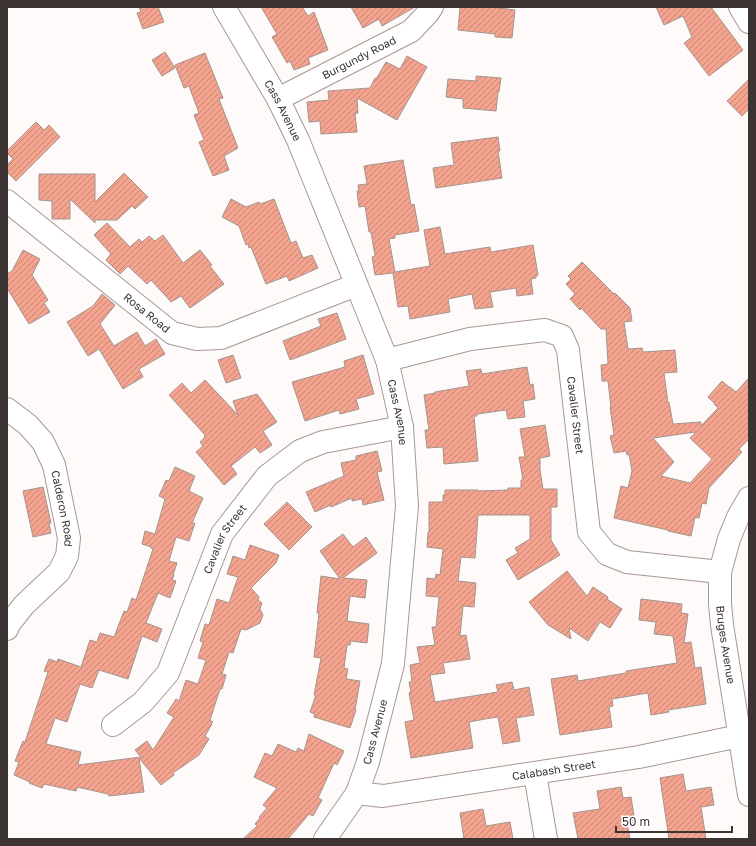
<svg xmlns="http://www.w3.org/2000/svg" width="756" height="846" viewBox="0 0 756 846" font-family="'Golos Text',sans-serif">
<defs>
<pattern id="building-hatch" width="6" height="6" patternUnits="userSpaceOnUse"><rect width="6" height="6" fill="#f4a48e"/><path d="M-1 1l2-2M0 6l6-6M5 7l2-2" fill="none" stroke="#c78675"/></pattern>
</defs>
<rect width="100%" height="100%" fill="#fdfaf9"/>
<g fill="url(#building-hatch)" stroke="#a4948f" fill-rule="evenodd">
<polygon points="139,7 158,7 164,22 143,29 137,13 141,12"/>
<polygon points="261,7 302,7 308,16 314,12 328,50 308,58 310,64 294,70 290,61 287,63 272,37 277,34"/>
<polygon points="351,7 415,7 382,26 379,19 363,28"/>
<polygon points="460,7 492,7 515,10 512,38 495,37 495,34 458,30"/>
<polygon points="656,7 711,7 743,50 709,76 684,43 692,37 683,16 664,25"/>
<polygon points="165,52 175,68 162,76 152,60"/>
<polygon points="205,53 223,98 219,99 238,148 224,156 229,170 213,176 199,142 204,140 194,115 199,113 189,86 184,88 175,65"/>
<polygon points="407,56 427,67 397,120 357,98 358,113 355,114 357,132 321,134 320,121 309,122 307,102 329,100 328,91 370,88 375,78 376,79 386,62 400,69"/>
<polygon points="476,76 501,78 499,92 498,92 496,111 463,108 463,99 446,97 448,79 476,81"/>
<polygon points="749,79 749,109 742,116 727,101"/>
<polygon points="36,122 44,130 49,125 60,137 16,181 7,172 7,165 13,159 7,153 7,151"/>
<polygon points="498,137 500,151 498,151 502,178 436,188 433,168 454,165 451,143"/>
<polygon points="403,160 411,205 414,204 419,231 395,235 395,238 389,239 395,272 430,266 424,230 440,227 445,254 490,247 491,252 533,245 538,275 536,276 536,278 531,279 533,294 517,296 516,288 490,292 493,307 475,309 472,294 448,299 450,312 410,319 408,306 398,307 393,273 375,275 372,257 375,256 371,232 369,232 365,206 359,207 357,191 359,191 358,185 367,184 364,166"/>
<polygon points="124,173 148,197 135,209 132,206 117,220 95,220 95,223 70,199 70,219 52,219 52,201 39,200 39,174 95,174 95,202"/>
<polygon points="231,199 246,207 259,202 260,204 274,199 291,243 296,241 303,258 312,255 318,268 289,281 287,276 266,284 251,247 249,248 248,244 246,245 239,226 222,217"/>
<polygon points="107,223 130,247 139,239 142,242 149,236 155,241 163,235 183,263 200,250 212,265 210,266 224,284 190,308 181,296 171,302 151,280 147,284 128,266 120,274 106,260 111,254 94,235"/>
<polygon points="23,250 40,259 32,275 48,300 44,303 50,312 29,324 7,288 7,274 12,271"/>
<path d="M582 262 614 294 615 293 630 308 632 321 624 322 628 349 642 348 643 352 675 350 677 372 664 373 668 403 669 402 673 424 701 422V426L718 408 714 404H715L708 397 722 381 729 387H730L736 392 749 378V439L739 449 742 452 709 488 706 504 702 503 699 518 695 517 691 536 668 531V530L614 518 621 486 628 488 632 471 629 454 627 455 626 451 614 453 610 436 614 435 610 407H611L608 381H602L601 365 608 364 606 329H601L581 308 580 310 570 299 575 294 566 284 571 279 568 276ZM696 432 690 438 712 459 690 483 661 476 674 462 653 438Z"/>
<polygon points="102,294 115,305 100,324 114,346 137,332 145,346 156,339 165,354 139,369 143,377 123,389 99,349 88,356 67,322 93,306"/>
<polygon points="337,313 346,339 290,360 283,341 321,326 318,319"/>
<polygon points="233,355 241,378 226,383 218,360"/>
<polygon points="363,355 374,394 356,399 359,409 340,414 339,410 305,421 292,382 345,367 344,361"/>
<polygon points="527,367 530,385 533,384 535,399 523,401 525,417 508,419 506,410 477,414 477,416 474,416 478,461 444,464 443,447 427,448 425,430 429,430 424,395 435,393 435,392 469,386 466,371 481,369 482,374"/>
<polygon points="205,380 238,415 233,401 257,394 277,422 263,431 272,445 260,453 255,447 231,466 237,474 224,485 196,452 203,446 200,442 205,437 204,436 205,435 169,395 182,383 191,393"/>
<polygon points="545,425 550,456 540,458 540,470 543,489 557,489 557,507 551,507 551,540 560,555 518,580 506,560 518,553 515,548 530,539 530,515 478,515 475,558 461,557 458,581 476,583 474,607 463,606 460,636 466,635 470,659 443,663 445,673 430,675 435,702 498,692 496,685 512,682 514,690 529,687 534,715 516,718 520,741 503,744 498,717 485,719 469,722 473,748 411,758 405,722 414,720 409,693 411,692 409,682 412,682 410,665 420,663 417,647 435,645 432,627 436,627 439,597 426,596 427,578 435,579 436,574 440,575 443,549 427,547 428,532 429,532 429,502 443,502 443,495 445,495 445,490 478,490 478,491 508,490 508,488 521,488 521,480 523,480 519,457 525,457 520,429"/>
<polygon points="377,451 382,471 377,472 384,500 363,505 362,499 352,501 352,498 331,507 331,505 315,512 306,492 344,476 341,463 356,460 356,456"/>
<polygon points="175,467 195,476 189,491 203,498 192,523 195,523 189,541 176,537 169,561 177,563 173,575 174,575 172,580 176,581 170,598 158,593 146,623 162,629 157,642 142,636 128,679 99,670 92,688 80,684 67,722 55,718 46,744 81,752 78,765 141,757 135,750 147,741 153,750 174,717 167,713 176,699 179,701 186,680 198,684 206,660 198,658 203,642 200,641 205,624 209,625 217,599 229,603 238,577 227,574 233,556 245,560 250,545 279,555 276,563 251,588 259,597 258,600 262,603 260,609 263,615 260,623 246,630 241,629 233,653 229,652 222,674 226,675 222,689 220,689 210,720 213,722 211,724 212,724 205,736 209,739 199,755 173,773 174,775 161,785 139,758 144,792 109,796 108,794 77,787 76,791 44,784 42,788 29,783 30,782 14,775 19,762 15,761 23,741 25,742 48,672 44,671 49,659 57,662 58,659 81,667 90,640 97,642 100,633 114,637 124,611 127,612 132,598 136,600 153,549 151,548 151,547 142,544 145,531 155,534 165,499 159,496 166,480 169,481"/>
<polygon points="43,487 51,523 49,523 51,533 33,537 23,491"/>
<polygon points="287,502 312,527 289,550 264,524"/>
<polygon points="343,534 353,547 366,537 377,553 343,578 367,580 365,598 350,596 347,621 369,624 367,643 351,641 350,645 347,645 344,668 348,669 346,679 360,681 355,710 356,710 350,728 314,717 315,714 310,712 316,695 314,695 321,658 314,657 319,613 317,613 321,576 340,579 320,551"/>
<polygon points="567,571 587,596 593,587 608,597 607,599 622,609 610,628 600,622 588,641 569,628 571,639 548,625 529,602"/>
<polygon points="641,599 682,604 681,613 688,614 684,643 691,642 695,668 701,667 706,704 668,710 669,712 651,715 648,693 612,699 613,706 609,707 612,727 560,735 551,679 577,675 578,681 626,673 626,671 677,663 673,636 654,634 656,622 639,620"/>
<polygon points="309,734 344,751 337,765 334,763 318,798 322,800 313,816 309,814 288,839 243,839 257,826 255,824 260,818 259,817 267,808 263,805 277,788 254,777 265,753 272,756 278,744 296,752 298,748 304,751"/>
<polygon points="683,774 686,791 711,787 714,805 701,807 706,839 669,839 660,778"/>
<polygon points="621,787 623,798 631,797 635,822 627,823 630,839 578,839 573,813 600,809 597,791"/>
<polygon points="483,809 486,826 510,822 513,839 464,839 460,813"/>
</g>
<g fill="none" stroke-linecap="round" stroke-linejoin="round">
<defs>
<g id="minor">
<path id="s1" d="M224 7 278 99 298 140 387 360 402 427 407 506 393 664 368 762 357 793 325 839"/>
<polyline points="740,7 749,22"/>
<path id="s2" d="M278 99 411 31 428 13 432 7"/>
<path id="s3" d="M7 201 172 333 197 339 221 338 356 285"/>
<path id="s4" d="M387 360 470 339 545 330 562 336 568 350 589 532 607 554 627 562 720 572"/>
<path id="s5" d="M7 409 28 425 43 442 54 465 69 538 67 556 59 572 24 605 9 624 7 629"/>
<path id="s6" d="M749 498 738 517 729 539 720 572V604L722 625 749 795"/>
<path id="s7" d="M113 725 143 702 168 673 222 534 267 476 300 451 323 442 402 427"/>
<polyline points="535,774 546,839"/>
<path id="s8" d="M357 793 383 796 639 757 749 734"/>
</g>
</defs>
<use href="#minor" stroke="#a79893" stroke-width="24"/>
<use href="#minor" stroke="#fff" stroke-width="22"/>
</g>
<g text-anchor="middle" stroke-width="3" stroke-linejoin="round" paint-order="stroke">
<g font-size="11" fill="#3b3433" stroke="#fff">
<text dy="4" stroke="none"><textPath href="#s2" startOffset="91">Burgundy Road</textPath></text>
<text dy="4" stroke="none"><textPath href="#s1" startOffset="119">Cass Avenue</textPath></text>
<text dy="4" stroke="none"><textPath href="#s3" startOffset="179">Rosa Road</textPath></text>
<text dy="4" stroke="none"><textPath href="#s1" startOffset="443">Cass Avenue</textPath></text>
<text dy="4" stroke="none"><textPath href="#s4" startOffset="260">Cavalier Street</textPath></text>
<text dy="4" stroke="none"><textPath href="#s5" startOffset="119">Calderon Road</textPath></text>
<text dy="4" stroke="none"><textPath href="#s7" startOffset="222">Cavalier Street</textPath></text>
<text dy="4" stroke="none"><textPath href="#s6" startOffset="153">Bruges Avenue</textPath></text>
<text transform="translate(375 732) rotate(-75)" y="4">Cass Avenue</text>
<text dy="4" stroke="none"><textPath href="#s8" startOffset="199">Calabash Street</textPath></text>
</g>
</g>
<rect width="756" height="846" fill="none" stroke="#3b3433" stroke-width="16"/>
<path d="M616 826v6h116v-6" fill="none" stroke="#3b3433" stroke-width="2"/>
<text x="622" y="826" font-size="12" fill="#3b3433" stroke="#ffffff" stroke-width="3" paint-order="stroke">50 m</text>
</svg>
